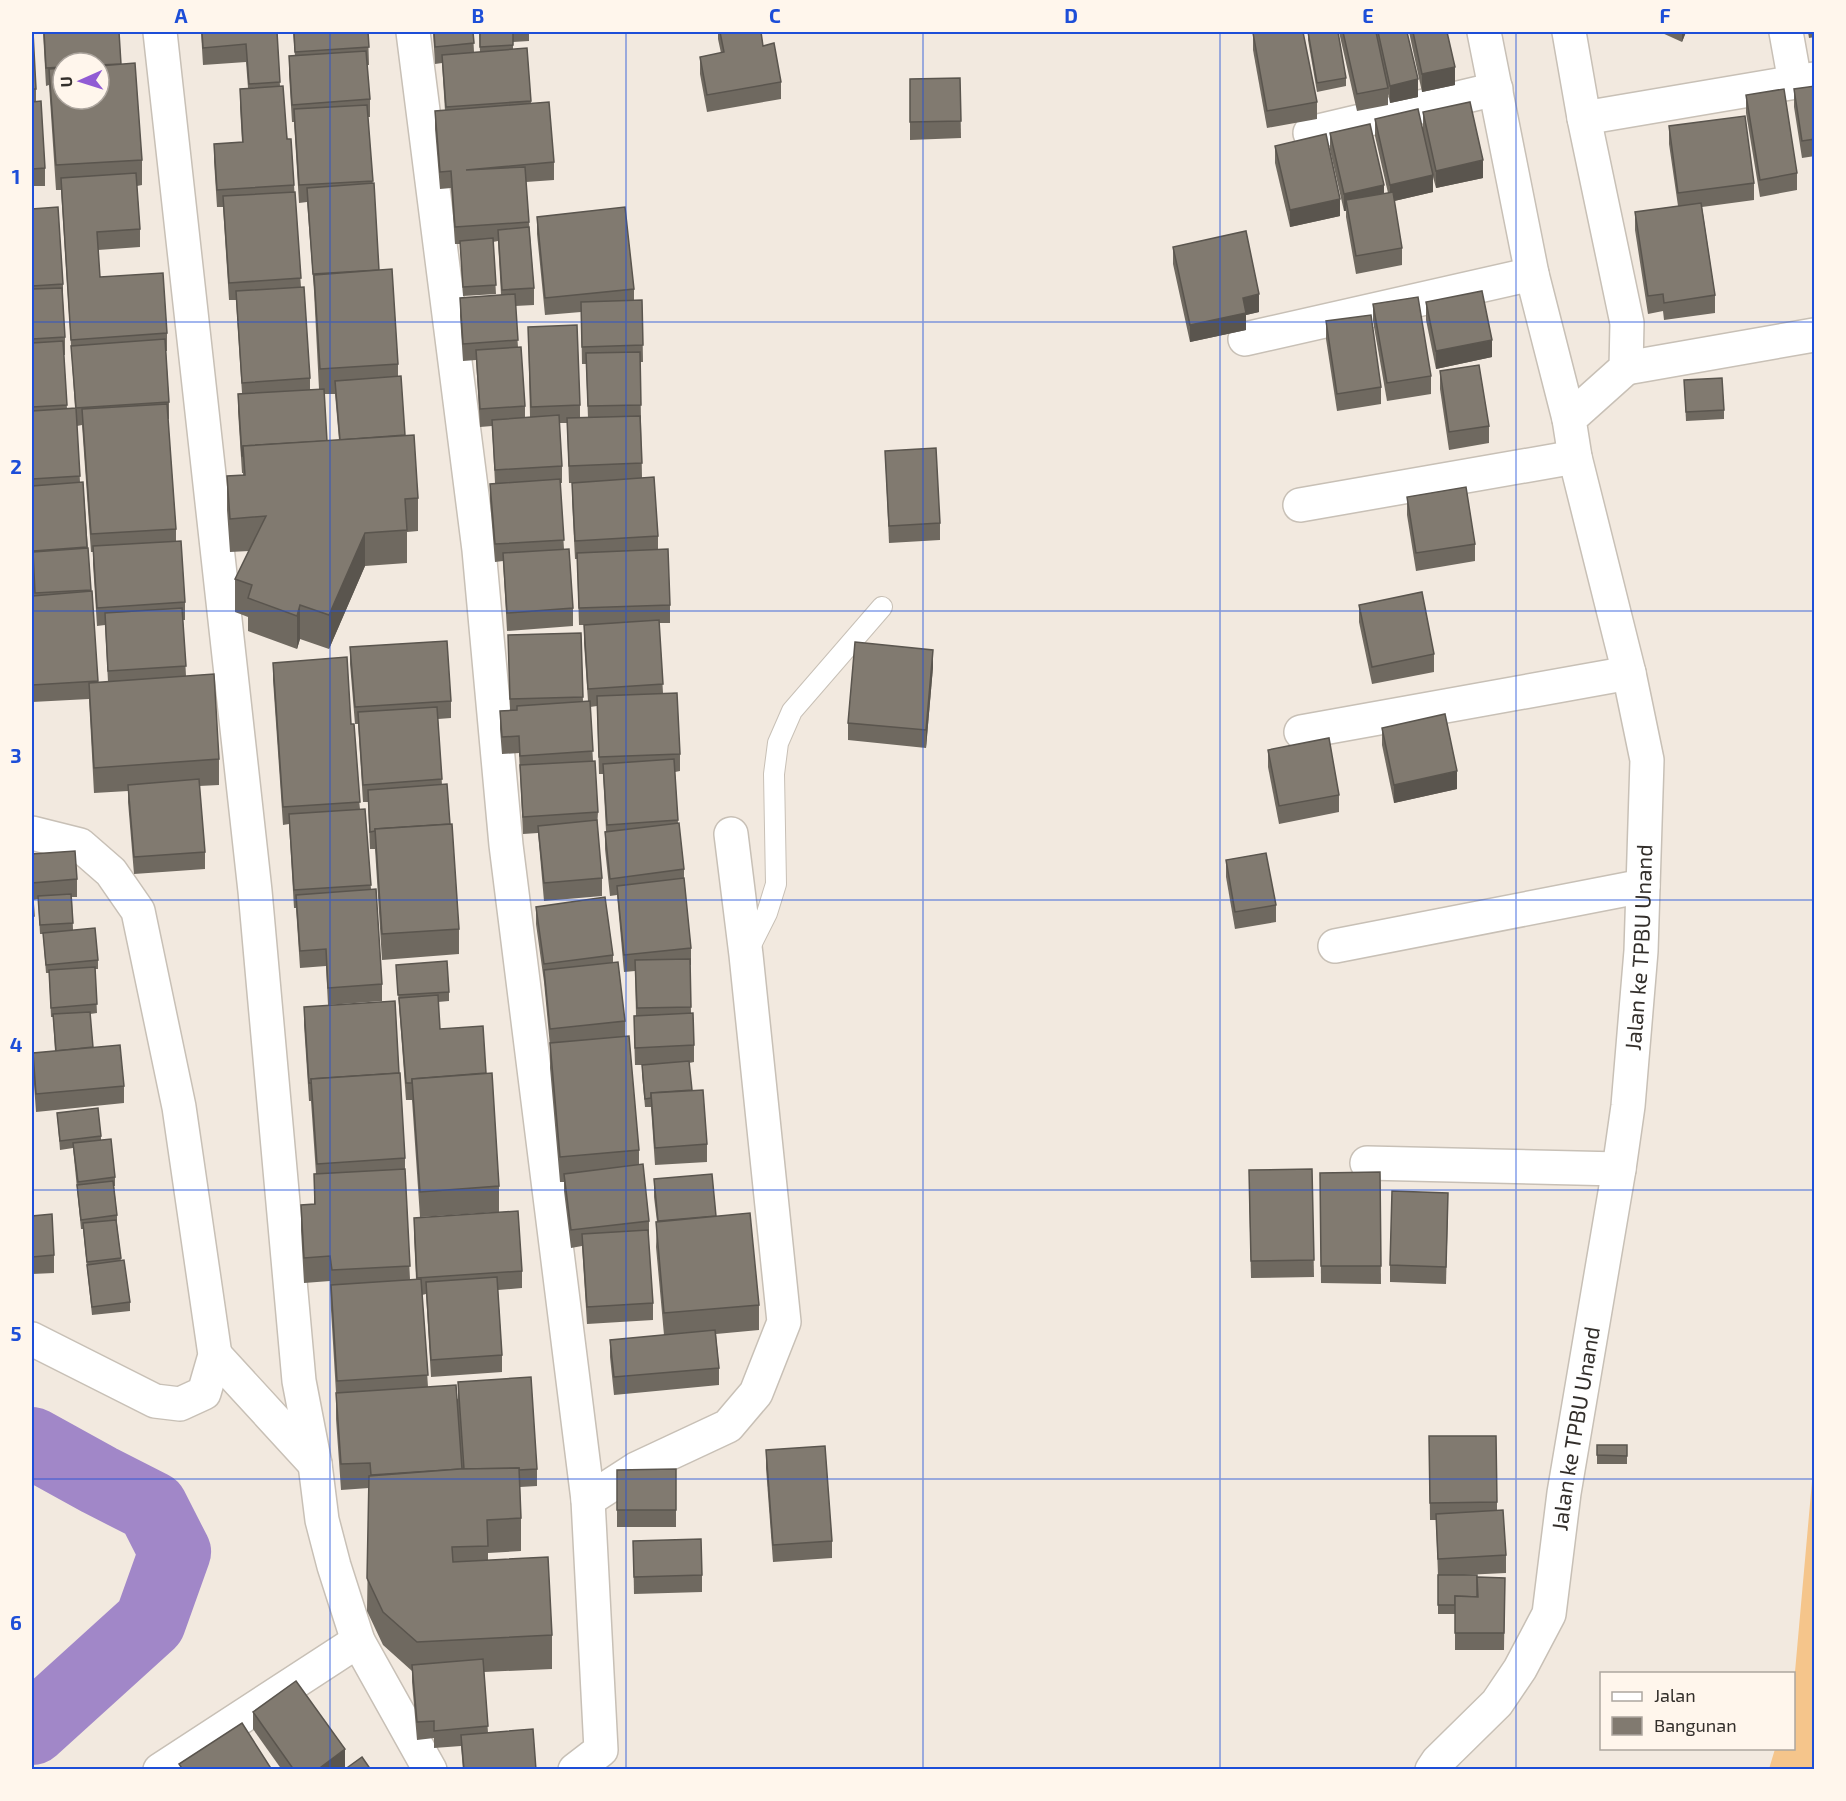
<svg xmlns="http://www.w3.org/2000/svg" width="1846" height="1801" viewBox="0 0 1846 1801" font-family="'Exo 2',sans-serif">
<rect width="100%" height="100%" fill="#f2e9df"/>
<polygon fill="#f5c58b" points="1814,1459 1814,1769 1769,1769 1775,1749 1794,1748 1794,1683"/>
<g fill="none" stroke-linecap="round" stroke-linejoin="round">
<polyline stroke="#a187c8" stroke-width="72" points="32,1443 99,1480 152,1507 175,1552 150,1622 32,1729"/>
<defs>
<polyline id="lane" points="747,953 767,913 776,884 774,774 778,743 792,711 882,607"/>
<g id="street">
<polyline points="160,32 255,891 299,1381 315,1464 322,1520 334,1566 358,1641 430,1770"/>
<polyline points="413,32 479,550 506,845 588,1500 601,1750 575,1770"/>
<polyline points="1484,32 1532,274 1569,419"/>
<polyline points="1569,32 1584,118 1814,79"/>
<polyline points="1786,32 1795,82"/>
<polyline points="1310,133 1496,89"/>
<polyline points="1245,339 1532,274"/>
<polyline points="1626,368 1814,335"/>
<polyline points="1300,505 1575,457"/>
<polyline points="1301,732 1629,673"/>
<polyline points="32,833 80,845 111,872 138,911 179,1107 215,1355 204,1393 180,1404 155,1401 32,1339"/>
<polyline points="1335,946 1643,886"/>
<polyline points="1367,1163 1619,1169"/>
<polyline points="215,1355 315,1464"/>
<polyline points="588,1500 636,1469 728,1426 756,1393 784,1322 746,955 731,834"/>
<polyline points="160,1770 358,1641"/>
<path id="s1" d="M1432 1770 1438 1761 1497 1703 1520 1669 1549 1614 1564 1493 1619 1169 1628 1106 1641 951 1647 760 1629 673 1575 457 1569 419 1626 368 1627 323 1584 118"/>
</g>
</defs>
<use href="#lane" stroke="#c8c0b6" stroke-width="22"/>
<use href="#street" stroke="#c8c0b6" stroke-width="36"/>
<use href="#lane" stroke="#fff" stroke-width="20"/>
<use href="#street" stroke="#fff" stroke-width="33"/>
</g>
<g fill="#6f6960" fill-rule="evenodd">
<polygon points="32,32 36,89 36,101 45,168 45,186 32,186"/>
<path d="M43 32H119L121 64 142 160V185L137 186 140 229V247L98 250 100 277 167 333V351H166L169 402V419H168L176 529V541L185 602V620H183L186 676 219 759V785L199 786 205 852V869L134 874 128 802V791L94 793 89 699 32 702V596L34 595 32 546V209L63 284V301L65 337V355H64L67 409 75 408 61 190H56L49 85 46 86ZM63 63H99L63 99ZM82 425 91 552H93V564L97 626 105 625 108 682H98L83 482H80L77 426Z"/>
<path d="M201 32H277L280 86 294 185 301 287 310 378V389H319L314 291 307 202 299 203 294 122H292L289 74V56H295L293 32H368L369 65H367L370 99V117H368L379 270 398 364V377L405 435 418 498V531L407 532V563L365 566 329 649 300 639 297 649 248 631V617L235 612V579L249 551 230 552 227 510V476L243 475V473H242L238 411V394L242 393 236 300H229L223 207H217L214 161V144L242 142 240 107V89L248 88 246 62 203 65ZM324 394H335L339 440 327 441Z"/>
<polygon points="433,32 473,32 474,52 480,52 479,32 529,32 529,41 513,42 513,50 527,48 531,103 554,162 554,180 526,182 534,288 534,305 515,306 518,347 525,406 525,417 530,417 528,327 580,405 580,418 588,418 586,364 582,364 581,312 545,315 537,234 537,217 634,289 634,300 642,300 643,362 640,362 642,478 658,536 658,550 670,605 670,623 659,623 663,693 680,754 680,771 675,772 678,823 684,869 684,880 691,948 691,965 690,965 691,1013 694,1045 694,1062 689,1063 692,1090 707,1144 707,1162 655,1165 651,1107 645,1107 642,1074 642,1065 635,1065 634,1034 634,1016 636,1016 635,971 624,972 617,895 610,896 605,849 605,832 606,831 603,774 599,774 597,706 590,707 593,761 598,812 597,829 602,878 602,896 544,901 538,833 523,834 519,753 502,754 500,729 500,711 510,711 508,635 581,633 583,702 588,701 584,643 584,625 586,625 579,625 577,559 575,559 572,500 572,483 575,483 569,483 567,423 559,423 562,466 562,483 560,483 564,549 573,608 573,626 507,631 503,561 495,562 490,501 490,484 495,483 492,426 480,427 476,360 463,361 460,316 460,298 501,295 498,241 493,242 496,294 463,296 460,244 455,244 451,188 440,189 435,129 435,111 445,111 442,63 435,64"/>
<polygon points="718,32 761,32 763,46 781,82 781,99 707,112 700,74 700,57 721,53 718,39"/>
<polygon points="1308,32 1346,78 1346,86 1317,92 1308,40"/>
<polygon points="1339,32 1407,32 1418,97 1390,103 1388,94 1388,105 1357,111"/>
<polygon points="1409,32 1447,32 1455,85 1422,92"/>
<polygon points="1660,32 1686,32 1682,42"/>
<polygon points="1808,32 1815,32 1815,37 1809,38"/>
<polygon points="1253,33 1317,102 1317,119 1267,128 1253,50"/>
<polygon points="960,78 961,138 910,140 910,79"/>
<polygon points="1815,86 1815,156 1802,158 1794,107 1794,89"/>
<polygon points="1746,95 1797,173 1797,190 1760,197 1746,113"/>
<polygon points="1423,112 1483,178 1436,188 1433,177 1433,192 1394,201 1402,248 1402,265 1356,274 1346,217 1346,211 1344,211 1330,150 1330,133 1384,194 1388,193 1375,136 1375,119 1423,128"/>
<polygon points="1669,126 1754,183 1754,200 1702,207 1715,295 1715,313 1664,320 1663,311 1648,314 1635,230 1635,212 1678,206 1669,144"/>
<polygon points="1275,146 1340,216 1290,227 1275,163"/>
<polygon points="1173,247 1259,312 1246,315 1246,330 1190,342 1173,264"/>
<polygon points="1426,302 1492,357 1436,369 1426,320"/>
<polygon points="1373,304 1431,376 1431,394 1387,401 1373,321"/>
<polygon points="1326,321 1381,387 1381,404 1337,411 1326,339"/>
<polygon points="1440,371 1489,426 1489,443 1449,450 1440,389"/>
<polygon points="1684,380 1724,410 1724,419 1686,421"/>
<polygon points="885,451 940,523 940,540 889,543"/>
<polygon points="1407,497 1475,544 1475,561 1416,571 1407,515"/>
<polygon points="1359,605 1434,654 1434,672 1372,684 1359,622"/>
<polygon points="350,647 451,701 451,718 438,719 442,785 459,929 459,954 382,960 375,849 370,849 368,802 363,802 358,724 355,724 350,664"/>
<polygon points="273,663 351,724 360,809 365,809 371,889 382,984 382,1001 328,1005 326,966 300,968 296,908 294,908 289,824 283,825 273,680"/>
<polygon points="933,667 926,748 848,740 848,723"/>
<polygon points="1382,728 1457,789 1394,803 1382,745"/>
<polygon points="1268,750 1339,795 1339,812 1279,824 1268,767"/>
<polygon points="32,854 77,879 77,897 72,897 73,930 98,960 98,969 95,969 97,1013 90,1014 93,1047 124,1086 124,1103 36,1112 33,1070 33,1053 55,1051 53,1017 51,1017 49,973 46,973 43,934 40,934 38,899 33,900 34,934 32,934"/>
<polygon points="1226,860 1276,905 1276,922 1235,929 1226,877"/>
<polygon points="536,907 613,955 613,962 625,1021 625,1036 639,1150 639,1165 649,1221 649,1238 648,1238 653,1303 653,1320 587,1324 582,1246 571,1248 564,1191 564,1182 560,1182 550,1068 550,1046 544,982 536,924"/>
<polygon points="396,965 449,992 449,1001 438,1002 440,1029 486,1073 499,1186 499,1212 420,1217 412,1100 406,1100"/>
<polygon points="304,1007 399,1073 405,1158 405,1182 410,1279 416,1279 414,1236 414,1218 522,1271 522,1288 498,1290 502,1355 502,1372 431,1377 426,1294 422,1295 428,1387 458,1399 458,1382 537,1469 537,1486 520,1487 521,1518 521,1551 488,1553 488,1560 552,1635 552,1669 484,1672 488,1733 536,1770 463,1770 461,1746 434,1748 434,1738 417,1740 412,1682 412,1671 383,1645 367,1611 369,1488 341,1490 336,1419 336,1393 331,1310 330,1281 304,1283 301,1230 301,1205 314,1204 314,1174 316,1174 311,1101 309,1101 304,1025"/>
<polygon points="57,1113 101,1136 101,1140 115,1177 115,1186 114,1186 117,1215 117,1224 121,1261 130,1302 130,1311 92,1315 83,1229 81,1229 73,1148 60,1150"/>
<polygon points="1312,1169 1314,1277 1251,1278 1249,1188"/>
<polygon points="1380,1172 1381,1284 1321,1283 1320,1173"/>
<polygon points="654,1179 716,1216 759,1305 759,1330 716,1334 719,1368 719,1385 614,1395 610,1357 610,1340 664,1335 656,1247 657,1222 654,1197"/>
<polygon points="1448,1210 1446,1284 1390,1282 1390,1265"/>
<polygon points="32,1216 54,1255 54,1273 32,1274"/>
<polygon points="1429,1436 1497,1502 1497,1511 1506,1555 1506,1573 1464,1575 1477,1577 1505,1578 1504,1650 1455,1650 1455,1614 1438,1614 1438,1576 1436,1520 1430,1520"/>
<rect x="1597" y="1445" width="30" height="19"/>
<polygon points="766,1450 832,1541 832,1558 773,1562 766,1468"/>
<polygon points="676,1469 676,1527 617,1527 617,1470"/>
<polygon points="633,1541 702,1575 702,1592 634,1594"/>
<polygon points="253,1712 345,1767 341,1770 282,1770 253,1729"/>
</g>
<g fill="#5a554e">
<polygon points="1682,32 1686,32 1682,42"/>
<polygon points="1455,67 1455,85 1422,92 1422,74"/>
<polygon points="1418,79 1418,97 1390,103 1390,86"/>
<polygon points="1483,160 1483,178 1436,188 1436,171"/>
<polygon points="1433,175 1433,192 1390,202 1390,185"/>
<polygon points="1384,185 1384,203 1346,200 1346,211 1344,211 1344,194"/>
<polygon points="1340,199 1340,216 1290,227 1290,210"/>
<polygon points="1259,294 1259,312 1246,315 1246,330 1190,342 1190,325 1243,298"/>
<polygon points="1492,340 1492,357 1436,369 1436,351"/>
<polygon points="365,533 365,566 329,649 329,615"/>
<polygon points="300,605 300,639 297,649 297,616"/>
<polygon points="933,650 933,667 926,748 926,730"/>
<polygon points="1457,771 1457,789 1394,803 1394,785"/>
<polygon points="345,1749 345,1767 341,1770 317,1770"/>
</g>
<g fill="#817a70" stroke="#5a554e" stroke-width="1.5">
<polygon points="32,32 33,32 36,89 32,89"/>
<polygon points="44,32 119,32 121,64 99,65 99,63 63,63 63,67 46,68"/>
<polygon points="202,32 277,32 280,82 249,84 246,44 203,48"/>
<polygon points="294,32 368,32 369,47 295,52"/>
<polygon points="434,32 473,32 474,43 435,47"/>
<polygon points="480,32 513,32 513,45 480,47"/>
<polygon points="720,32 761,32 763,46 774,43 781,82 707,95 700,57 724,52"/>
<polygon points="1260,32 1303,32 1317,102 1267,111 1253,33"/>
<polygon points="1308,32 1338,32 1346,78 1317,83"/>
<polygon points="1343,32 1376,32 1388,88 1357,94"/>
<polygon points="1378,32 1407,32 1418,79 1390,86"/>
<polygon points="1413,32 1447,32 1455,67 1422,74"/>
<polygon points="527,48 531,101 446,107 442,55"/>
<polygon points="366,51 370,99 292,105 289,56"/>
<polygon points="135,63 142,160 56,165 49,69 63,68 63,99 99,99 99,66"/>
<polygon points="960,78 961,121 910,122 910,79"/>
<polygon points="283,86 287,139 291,139 294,185 217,190 214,144 243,142 240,89"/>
<polygon points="1815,86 1815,139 1802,141 1794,89"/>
<polygon points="1784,89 1797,173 1760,180 1746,95"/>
<polygon points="41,101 45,168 32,169 32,102"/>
<polygon points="549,102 554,162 466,170 525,167 529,222 455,227 451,171 440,172 435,111"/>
<polygon points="1470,102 1483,160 1436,171 1423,112"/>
<polygon points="367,105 373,181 299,185 294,109"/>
<polygon points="1418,109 1433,175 1390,185 1375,119"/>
<polygon points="1745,116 1754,183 1678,193 1669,126"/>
<polygon points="1370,124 1384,185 1344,194 1330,133"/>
<polygon points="1326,134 1340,199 1290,210 1275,146"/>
<polygon points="136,173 140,229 97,232 100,277 163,273 167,333 71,340 61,178"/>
<polygon points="374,183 379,270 313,274 307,188"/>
<polygon points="295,192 301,278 229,283 223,196"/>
<polygon points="1393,192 1402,248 1356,256 1346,200"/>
<polygon points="1701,203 1715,295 1664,303 1663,294 1648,296 1635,212"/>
<polygon points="58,207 63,284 32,286 32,209"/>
<polygon points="625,207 634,289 545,298 537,217"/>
<polygon points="529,227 534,288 502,290 498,230"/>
<polygon points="1246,231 1259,294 1243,298 1246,313 1190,325 1173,247"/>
<polygon points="493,238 496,285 463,287 460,241"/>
<polygon points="392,269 398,364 320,369 314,275"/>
<polygon points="304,287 310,378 242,383 236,291"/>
<polygon points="62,288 65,337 32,339 32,289"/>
<polygon points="1482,291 1492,340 1436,351 1426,302"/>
<polygon points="515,294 518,340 463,344 460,298"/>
<polygon points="1418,297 1431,376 1387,383 1373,304"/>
<polygon points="642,300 643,345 582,347 581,302"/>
<polygon points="1371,315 1381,387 1337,394 1326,321"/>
<polygon points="577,325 580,405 531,407 528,327"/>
<polygon points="165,339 169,402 76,408 80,476 32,479 32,411 76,408 71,346"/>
<polygon points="63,341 67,405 32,407 32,343"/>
<polygon points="521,347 525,406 480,409 476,350"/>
<polygon points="640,352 641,405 588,406 586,353"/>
<polygon points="1479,365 1489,426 1449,432 1440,371"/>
<polygon points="401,376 405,435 340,440 335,381"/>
<polygon points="1722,378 1724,410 1686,412 1684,380"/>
<polygon points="324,389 327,441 243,446 243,456 242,456 238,394"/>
<polygon points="167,404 176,529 91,534 82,409"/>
<polygon points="559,415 562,466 495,470 492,420"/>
<polygon points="640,416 642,463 569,466 567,418"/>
<polygon points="414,435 418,498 405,499 407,530 365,533 329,615 300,605 297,616 248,598 252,585 235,579 266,516 230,519 227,476 245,475 243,446"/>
<polygon points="936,448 940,523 889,526 885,451"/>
<polygon points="654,477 658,536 575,541 572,483"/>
<polygon points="560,479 564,540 495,544 490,484"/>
<polygon points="83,482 87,547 33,551 32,528 32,486"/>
<polygon points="1466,487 1475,544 1416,553 1407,497"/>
<polygon points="181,541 185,602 97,608 93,546"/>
<polygon points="88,548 91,590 35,593 33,552"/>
<polygon points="569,549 573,608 507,613 503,553"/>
<polygon points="668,549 670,605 579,608 577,553"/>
<polygon points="92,591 98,681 32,685 32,596"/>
<polygon points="1422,592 1434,654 1372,667 1359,605"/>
<polygon points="182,608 186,666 108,671 105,613"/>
<polygon points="659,620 663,684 588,689 584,625"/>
<polygon points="581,633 583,697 510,699 508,635"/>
<polygon points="447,641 451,701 355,707 350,647"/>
<polygon points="855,642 933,650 926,730 848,723"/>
<polygon points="347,657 351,724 354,724 360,802 283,807 273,663"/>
<polygon points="214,674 219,759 94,768 89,683"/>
<polygon points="677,693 680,754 599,757 597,696"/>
<polygon points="590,701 593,751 520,756 519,736 502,737 500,711 517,710 517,706"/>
<polygon points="437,707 442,779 363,785 358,712"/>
<polygon points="1445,714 1457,771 1394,785 1382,728"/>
<polygon points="1329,738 1339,795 1279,806 1268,750"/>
<polygon points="674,759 678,820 607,825 603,764"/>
<polygon points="595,761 598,812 523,817 520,765"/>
<polygon points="199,779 205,852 134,857 128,785"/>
<polygon points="447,784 450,824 375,829 375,831 370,832 368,790"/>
<polygon points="365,809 371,885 294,890 289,814"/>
<polygon points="597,820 602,878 544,883 538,826"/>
<polygon points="679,823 684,869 610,879 605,832"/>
<polygon points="452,824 459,929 382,934 375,829"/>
<polygon points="75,851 77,879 32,883 34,916 32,916 32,854"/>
<polygon points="1266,853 1276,905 1235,912 1226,860"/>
<polygon points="684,878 691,948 624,955 617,886"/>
<polygon points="376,889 382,984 328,988 326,949 300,951 296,895"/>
<polygon points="71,894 73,923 40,925 38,896"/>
<polygon points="605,897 613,955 544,964 536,907"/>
<polygon points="95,928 98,960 46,965 43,933"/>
<polygon points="690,959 691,1007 637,1008 635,960"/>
<polygon points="447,961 449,992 398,995 396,965"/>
<polygon points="618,962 625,1021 550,1029 544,970"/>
<polygon points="95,967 97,1004 51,1008 49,970"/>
<polygon points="438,995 440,1029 483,1026 486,1073 412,1079 412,1083 406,1083 399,998"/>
<polygon points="395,1001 399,1073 311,1079 312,1083 309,1083 304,1007"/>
<polygon points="90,1012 93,1047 56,1051 53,1014"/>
<polygon points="693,1013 694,1045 635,1048 634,1016"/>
<polygon points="629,1036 639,1150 560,1157 550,1043"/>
<polygon points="120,1045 124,1086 36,1094 33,1053"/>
<polygon points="689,1061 692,1090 651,1093 651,1098 645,1099 642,1065"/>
<polygon points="400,1073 405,1158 317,1164 311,1079"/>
<polygon points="492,1073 499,1186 420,1192 412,1079"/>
<polygon points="703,1090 707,1144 655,1148 651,1093"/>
<polygon points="98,1108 101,1136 60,1141 57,1113"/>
<polygon points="111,1139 115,1177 78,1182 73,1143"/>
<polygon points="643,1164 649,1221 571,1230 564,1174"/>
<polygon points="405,1169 410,1266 332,1270 330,1256 304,1258 301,1205 315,1204 314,1174"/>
<polygon points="1312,1169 1314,1260 1251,1261 1249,1170"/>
<polygon points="1380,1172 1381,1266 1321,1266 1320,1173"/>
<polygon points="712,1174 716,1216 658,1221 654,1179"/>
<polygon points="113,1181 117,1215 81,1220 77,1185"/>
<polygon points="1392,1191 1448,1193 1446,1267 1390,1265"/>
<polygon points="518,1211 522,1271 417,1278 414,1218"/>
<polygon points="750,1213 759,1305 664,1313 656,1222"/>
<polygon points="52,1214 54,1255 32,1257 32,1216"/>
<polygon points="116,1220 121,1258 87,1262 83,1223"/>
<polygon points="648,1230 653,1303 587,1307 582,1234"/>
<polygon points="124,1260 130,1302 92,1307 87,1265"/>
<polygon points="497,1277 502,1355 431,1360 426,1282"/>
<polygon points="421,1279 428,1375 337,1381 331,1285"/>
<polygon points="715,1330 719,1368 614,1377 610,1340"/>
<polygon points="531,1377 537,1469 519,1470 519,1468 464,1469 458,1382"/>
<polygon points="456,1385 462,1469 371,1475 370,1463 341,1464 336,1393"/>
<polygon points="1429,1436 1496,1436 1497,1502 1430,1503"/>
<polygon points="1597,1445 1627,1445 1627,1456 1597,1455"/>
<polygon points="825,1446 832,1541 773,1545 766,1450"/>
<polygon points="519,1468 521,1518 487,1520 488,1546 452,1547 453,1562 548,1557 552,1635 417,1642 383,1612 367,1578 369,1476 460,1469"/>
<polygon points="676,1469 676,1510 617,1510 617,1470"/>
<polygon points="1503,1510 1506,1555 1438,1559 1436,1514"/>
<polygon points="701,1539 702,1575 634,1577 633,1541"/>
<polygon points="1438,1575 1477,1575 1477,1597 1455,1596 1455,1605 1438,1605"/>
<polygon points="1477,1577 1505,1578 1504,1633 1455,1633 1455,1596 1478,1597"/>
<polygon points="483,1659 488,1726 434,1731 434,1721 417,1722 412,1665"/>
<polygon points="296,1681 345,1749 317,1770 294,1770 253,1712"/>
<polygon points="242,1723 272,1770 183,1770 179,1764"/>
<polygon points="533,1729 536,1770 464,1770 461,1735"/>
<polygon points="362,1757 371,1770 344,1770"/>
</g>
<path fill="none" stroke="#1d4ed8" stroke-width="1.5" stroke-opacity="0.55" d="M330 32V1770M626 32V1770M923 32V1770M1220 32V1770M1516 32V1770M32 322H1814M32 611H1814M32 900H1814M32 1190H1814M32 1479H1814"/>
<g text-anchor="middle" stroke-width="4.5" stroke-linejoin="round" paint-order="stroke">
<g font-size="22" fill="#332f2b" stroke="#fff6ec">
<text dy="8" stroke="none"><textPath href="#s1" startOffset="870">Jalan ke TPBU Unand</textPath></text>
<text dy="8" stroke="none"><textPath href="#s1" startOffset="384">Jalan ke TPBU Unand</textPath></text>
</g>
</g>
<rect width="1846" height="1801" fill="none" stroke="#fff6ec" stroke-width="66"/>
<rect x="1600" y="1672" width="195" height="78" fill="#fff6ec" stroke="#ada69f" stroke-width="1.5"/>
<rect x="1612" y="1692" width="30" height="9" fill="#ffffff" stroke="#ada69f" stroke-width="1.5"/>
<text x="1654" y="1702" font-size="18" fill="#332f2b">Jalan</text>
<rect x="1612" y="1717" width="30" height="18" fill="#817a70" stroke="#ada69f" stroke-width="1.5"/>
<text x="1654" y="1732" font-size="18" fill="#332f2b">Bangunan</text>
<g transform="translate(81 81) rotate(267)"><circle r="28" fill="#fff6ec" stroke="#ada69f" stroke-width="1.5"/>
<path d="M0-4.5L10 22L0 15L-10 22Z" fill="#915bd4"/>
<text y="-9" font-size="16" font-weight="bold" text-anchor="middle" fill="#332f2b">U</text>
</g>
<rect x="33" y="33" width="1780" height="1735" fill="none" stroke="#1d4ed8" stroke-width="2"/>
<g font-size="20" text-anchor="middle" font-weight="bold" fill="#1d4ed8">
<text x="181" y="23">A</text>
<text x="478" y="23">B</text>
<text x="775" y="23">C</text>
<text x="1071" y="23">D</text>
<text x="1368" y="23">E</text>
<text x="1665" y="23">F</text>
<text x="16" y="184">1</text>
<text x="16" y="474">2</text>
<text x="16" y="763">3</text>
<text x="16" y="1052">4</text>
<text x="16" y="1341">5</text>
<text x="16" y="1630">6</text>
</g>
</svg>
